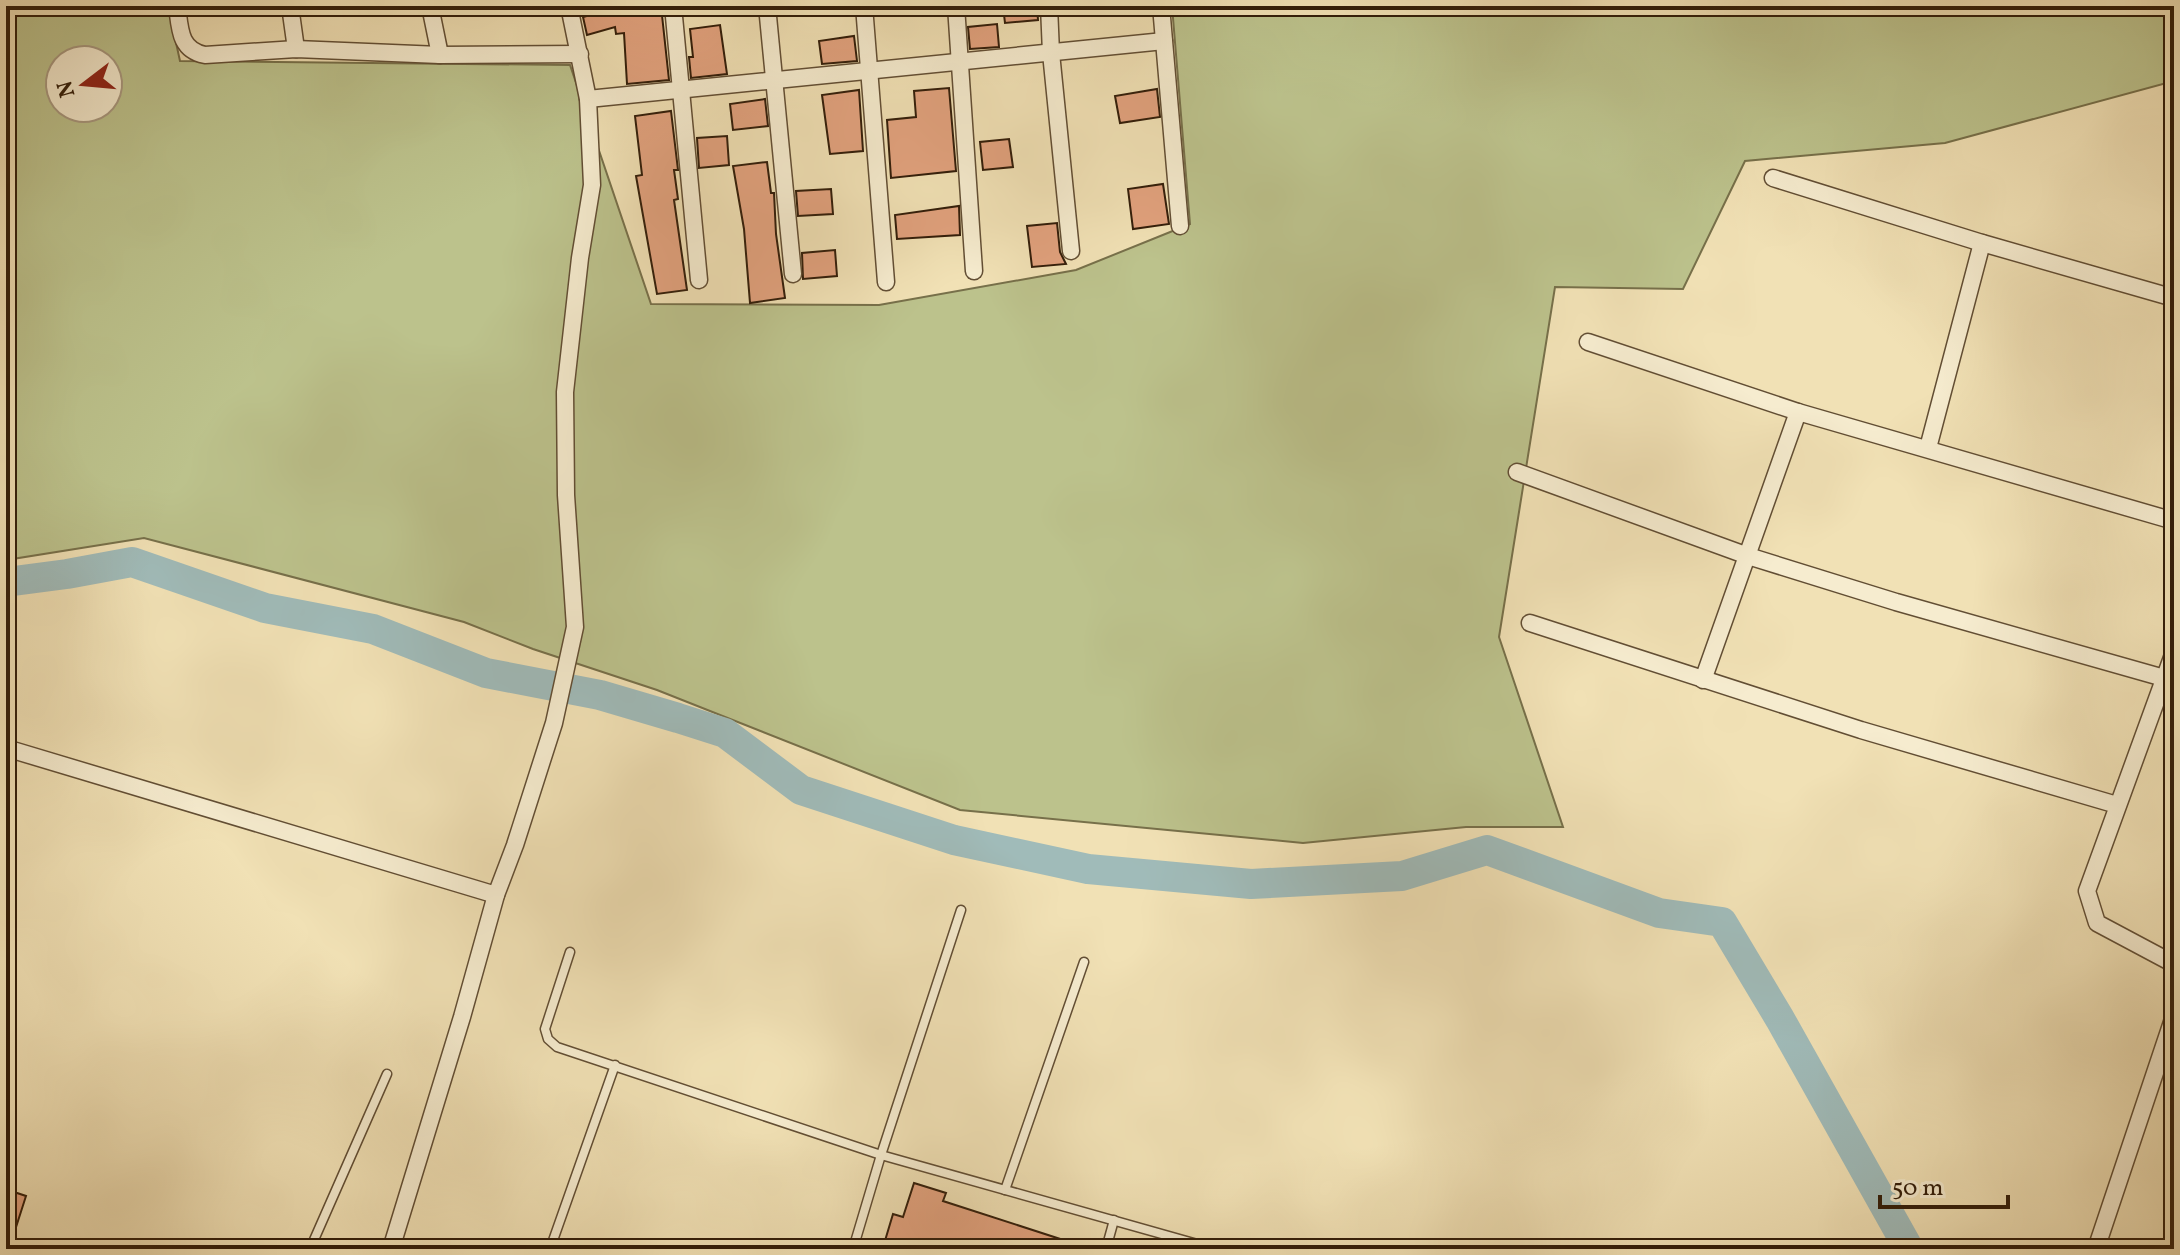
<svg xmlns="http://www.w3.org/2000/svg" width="2180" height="1255" viewBox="0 0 2180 1255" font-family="Vollkorn,serif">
<rect width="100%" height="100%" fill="#f1e1b5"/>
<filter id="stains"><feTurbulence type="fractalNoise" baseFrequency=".0025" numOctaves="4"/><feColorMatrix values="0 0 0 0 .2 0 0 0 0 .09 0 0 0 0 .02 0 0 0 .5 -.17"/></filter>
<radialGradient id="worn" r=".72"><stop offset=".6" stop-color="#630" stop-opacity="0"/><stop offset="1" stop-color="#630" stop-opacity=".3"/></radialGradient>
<path fill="#bcc28c" stroke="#77704a" stroke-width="2" fill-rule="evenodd" d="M6 6H168L180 61 570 65 651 304 879 305 1076 270 1190 224 1172 6H2174V81L1945 143 1745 161 1683 289 1555 287 1499 637 1563 827H1466L1303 843 960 810 657 690 533 649 464 622 144 538 6 560ZM60 60H108V108H60Z"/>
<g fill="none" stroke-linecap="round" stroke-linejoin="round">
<polyline stroke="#a0bbb9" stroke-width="30" points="6,582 67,574 132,562 265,608 373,629 486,673 600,695 678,718 725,733 801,790 954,840 1088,869 1251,884 1402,876 1487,850 1659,913 1722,922 1780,1019 1909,1249"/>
</g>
<g fill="#e2a27e" stroke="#321d09" stroke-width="2">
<polygon points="613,6 661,6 669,80 627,84 624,33 616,34 615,27 587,35 583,17 613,9"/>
<polygon points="1003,6 1037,6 1038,20 1005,23"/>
<polygon points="997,24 999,47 970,49 968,27"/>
<polygon points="720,25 727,74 691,78 689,57 693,57 690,29"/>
<polygon points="854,36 857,61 822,64 819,41"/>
<polygon points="949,88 956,171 891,178 887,120 916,117 914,91"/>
<polygon points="1157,89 1160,117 1120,123 1115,96"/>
<polygon points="859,90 863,151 830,154 822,95"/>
<polygon points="765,99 768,126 733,130 730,104"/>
<polygon points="671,111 678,170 674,170 678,199 674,200 687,290 657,294 636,176 642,175 635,116"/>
<polygon points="727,136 729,165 699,168 697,138"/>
<polygon points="1009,139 1013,167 983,170 980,142"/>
<polygon points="767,162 771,193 774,193 776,234 785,298 750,303 744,229 733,166"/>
<polygon points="1163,184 1169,224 1133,229 1128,189"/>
<polygon points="831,189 833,214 798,216 796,191"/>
<polygon points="959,206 960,235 897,239 895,215"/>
<polygon points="1057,223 1060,252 1066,264 1032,267 1027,226"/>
<polygon points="835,250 837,276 803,279 802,253"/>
<polygon points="914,1183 946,1193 943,1201 1082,1246 1082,1249 899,1249 884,1244 893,1214 903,1217"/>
<polygon points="8,1190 26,1196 9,1249 6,1249 6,1198"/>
</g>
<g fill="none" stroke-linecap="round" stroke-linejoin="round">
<defs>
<g id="lane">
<polyline points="570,952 545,1029 548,1039 557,1047 881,1155 1215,1249"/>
<polyline points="1005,1190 1084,962"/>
<polyline points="310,1249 387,1074"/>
<polyline points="550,1249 615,1065"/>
<polyline points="853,1249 881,1155 961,910"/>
<polyline points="1106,1249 1114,1220"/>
</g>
<g id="street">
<path d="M177 6C180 28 179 50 205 55L296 49 440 55 580 54"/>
<polyline points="290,6 296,49"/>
<polyline points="430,6 440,55"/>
<polyline points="673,6 699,280"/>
<polyline points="767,6 793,274"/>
<polyline points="864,6 886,282"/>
<polyline points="956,6 974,271"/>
<polyline points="1049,6 1051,53 1071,251"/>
<polyline points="1161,6 1180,226"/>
<polyline points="588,99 1164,41"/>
<polyline points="1773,178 1982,243 2174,298"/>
<polyline points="1588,342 1798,412 2174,521"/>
<polyline points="1928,448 1982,243"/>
<polyline points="1517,472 1748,556 1896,602 2164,678"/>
<polyline points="1530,623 1861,730 2117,805"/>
<polyline points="2174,652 2087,891 2097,923 2174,964"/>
<polyline points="1703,680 1798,412"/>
<polyline points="6,748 496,895"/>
<polyline points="391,1249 462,1017 496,895 515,845 554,723 575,627 566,495 565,392 580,258 592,185 588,99 569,6"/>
<polyline points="2096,1249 2174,1016"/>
</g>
</defs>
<use href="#lane" stroke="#624e34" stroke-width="11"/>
<use href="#street" stroke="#624e34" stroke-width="19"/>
<use href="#lane" stroke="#f6eccf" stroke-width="8"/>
<use href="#street" stroke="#f6eccf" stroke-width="16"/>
<polyline stroke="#321d09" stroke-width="5" stroke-dasharray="14 14" stroke-linecap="butt" points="2164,1249 2174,1217"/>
</g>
<rect width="2180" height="1255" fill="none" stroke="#f1e1b5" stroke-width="32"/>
<rect x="8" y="8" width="2164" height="1239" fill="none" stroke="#321d09" stroke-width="4"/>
<rect x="16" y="16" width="2148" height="1223" fill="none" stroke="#321d09" stroke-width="2"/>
<g transform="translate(84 84) rotate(254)"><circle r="38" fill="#f6eccf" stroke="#a89980" stroke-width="2"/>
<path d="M0-6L14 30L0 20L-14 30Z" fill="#8f2418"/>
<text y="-12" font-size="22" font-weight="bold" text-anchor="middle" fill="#321d09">N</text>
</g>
<path d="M1880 1195v12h128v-12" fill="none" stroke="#321d09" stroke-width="4"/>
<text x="1892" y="1195" font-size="24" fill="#321d09" stroke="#f6eccf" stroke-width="6" paint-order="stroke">50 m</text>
<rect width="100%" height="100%" filter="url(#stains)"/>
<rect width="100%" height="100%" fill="url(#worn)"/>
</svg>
